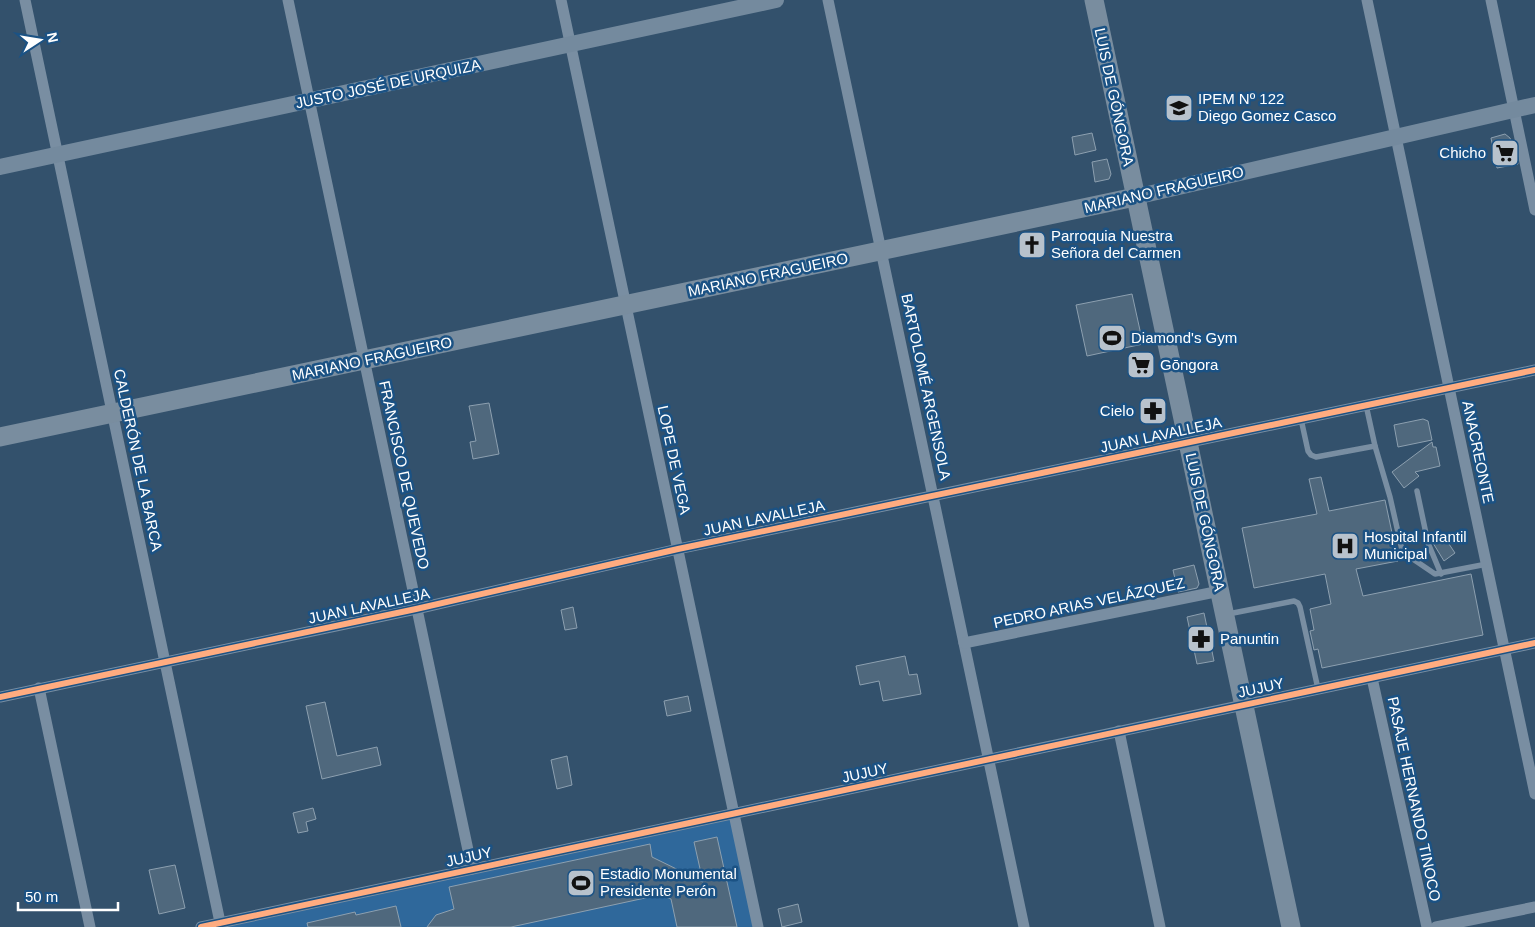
<svg xmlns="http://www.w3.org/2000/svg" width="1535" height="927" viewBox="0 0 1535 927" font-family="Helvetica,sans-serif">
<rect width="100%" height="100%" fill="#33516c"/>
<polygon fill="#2f689b" points="734,813 758,927 221,927"/>
<g fill="#4f687d" stroke="#8da0b0">
<polygon points="1092,133 1096,150 1075,155 1072,137"/>
<polygon points="1505,134 1510,138 1512,143 1513,143 1518,164 1497,168 1491,138"/>
<polygon points="1107,159 1111,174 1109,179 1095,182 1092,162"/>
<polygon points="1132,294 1143,344 1087,356 1076,305"/>
<polygon points="489,403 499,454 473,459 470,442 476,441 469,406"/>
<polygon points="1423,419 1428,421 1432,440 1398,447 1394,425"/>
<polygon points="1432,442 1433,447 1436,447 1440,466 1415,472 1419,476 1404,488 1392,472"/>
<polygon points="1321,477 1329,511 1385,500 1398,561 1356,569 1363,596 1471,574 1483,635 1322,668 1318,649 1314,650 1310,631 1314,630 1310,609 1331,604 1325,574 1254,588 1242,528 1317,514 1309,479"/>
<polygon points="1443,535 1455,553 1444,561 1433,543"/>
<polygon points="1194,565 1199,584 1197,588 1178,592 1173,570"/>
<polygon points="573,607 577,628 565,630 561,610"/>
<polygon points="1204,613 1214,661 1197,664 1187,617"/>
<polygon points="905,656 909,675 917,674 921,694 883,701 879,681 860,685 856,666"/>
<polygon points="688,696 691,711 667,716 664,701"/>
<polygon points="325,702 337,756 377,747 381,765 322,779 306,706"/>
<polygon points="567,756 572,785 557,789 551,760"/>
<polygon points="313,808 316,819 306,822 308,831 298,833 293,813"/>
<polygon points="717,837 737,927 677,927 671,899 659,895 511,927 427,927 436,915 454,909 449,887 650,844 652,857 703,882 694,842"/>
<polygon points="175,865 185,908 159,914 149,870"/>
<polygon points="798,904 802,922 782,927 778,909"/>
<polygon points="396,906 401,927 308,927 307,923 355,912 356,915"/>
</g>
<g fill="none" stroke-linecap="round" stroke-linejoin="round">
<g stroke="#798ea2" stroke-width="5.5">
<polyline points="1301,419 1308,451 1311,455 1316,457 1375,446 1366,405"/>
<polyline points="1375,446 1390,497 1402,550 1407,555 1435,574 1487,564"/>
<polyline points="1417,491 1428,543 1441,574"/>
<polyline points="1228,614 1294,601 1298,603 1300,607 1318,689"/>
</g>
<g stroke="#798ea2" stroke-width="11">
<polyline points="25,0 221,927"/>
<polyline points="288,0 472,869"/>
<polyline points="561,0 758,927"/>
<polyline points="828,0 1024,927"/>
<polyline points="1367,0 1535,794"/>
<polyline points="1491,0 1535,210"/>
<polyline points="964,643 1220,591"/>
<polyline points="1372,678 1427,927"/>
<polyline points="39,688 90,927"/>
<polyline points="0,697 416,609 678,549 1535,370"/>
<polyline points="1119,731 1160,927"/>
<polyline points="201,927 1535,643"/>
<polyline points="1436,927 1535,907"/>
</g>
<g stroke="#748a9e" stroke-width="16">
<polyline points="0,167 776,0"/>
<polyline points="1135,197 1535,105"/>
</g>
<g stroke="#798d9f" stroke-width="19">
<polyline points="1094,0 1291,927"/>
<polyline points="0,437 1135,197"/>
</g>
<defs>
<g id="cycleway">
<polyline points="0,697 416,609 678,549 1535,370"/>
<polyline points="201,927 1535,643"/>
</g>
</defs>
<use href="#cycleway" stroke="#1b5284" stroke-width="9"/>
<use href="#cycleway" stroke="#ffac80" stroke-width="6"/>
</g>
<defs>
<symbol id="school-square" viewBox="-11 -11 22 22"><rect x="-9" y="-9" width="18" height="18" rx="4" fill="#b8c2cc" stroke="#1b5284"/><path d="M0-5L7-2L0 1L-7-2ZM-4 1L0 2.5L4 1V4Q0 6-4 4Z" fill="#111"/></symbol>
<symbol id="supermarket-square" viewBox="-11 -11 22 22"><rect x="-9" y="-9" width="18" height="18" rx="4" fill="#b8c2cc" stroke="#1b5284"/><path d="M-6-5.5h2.5l.6 2H6L4.5 2H-2.5L-4.4-4H-6ZM-1.5 3.2a1.3 1.3 0 1 0 .1 0ZM3 3.2a1.3 1.3 0 1 0 .1 0Z" fill="#111"/></symbol>
<symbol id="church-square" viewBox="-11 -11 22 22"><rect x="-9" y="-9" width="18" height="18" rx="4" fill="#b8c2cc" stroke="#1b5284"/><path d="M-1.2-6h2.4v3.5h3.3v2.4h-3.3V6h-2.4V-.1h-3.3v-2.4h3.3Z" fill="#111"/></symbol>
<symbol id="stadium-square" viewBox="-11 -11 22 22"><rect x="-9" y="-9" width="18" height="18" rx="4" fill="#b8c2cc" stroke="#1b5284"/><path d="M0-5a6.5 5 0 1 0 0 10a6.5 5 0 1 0 0-10ZM-3.5-1.8h7v3.6h-7Z" fill="#111"/></symbol>
<symbol id="pharmacy-square" viewBox="-11 -11 22 22"><rect x="-9" y="-9" width="18" height="18" rx="4" fill="#b8c2cc" stroke="#1b5284"/><path d="M-2-6h4v4h4v4h-4v4h-4v-4h-4v-4h4Z" fill="#111"/></symbol>
<symbol id="hospital-square" viewBox="-11 -11 22 22"><rect x="-9" y="-9" width="18" height="18" rx="4" fill="#b8c2cc" stroke="#1b5284"/><path d="M-5-5h3v3.5h4V-5h3V5h-3V1.5h-4V5h-3Z" fill="#111"/></symbol>
</defs>
<g fill-rule="evenodd">
<use href="#school-square" x="1163" y="92" width="32" height="32"/>
<use href="#supermarket-square" x="1489" y="137" width="32" height="32"/>
<use href="#church-square" x="1016" y="229" width="32" height="32"/>
<use href="#stadium-square" x="1096" y="322" width="32" height="32"/>
<use href="#supermarket-square" x="1125" y="349" width="32" height="32"/>
<use href="#pharmacy-square" x="1137" y="395" width="32" height="32"/>
<use href="#hospital-square" x="1329" y="530" width="32" height="32"/>
<use href="#pharmacy-square" x="1185" y="623" width="32" height="32"/>
<use href="#stadium-square" x="565" y="867" width="32" height="32"/>
</g>
<g text-anchor="middle" stroke-width="5" stroke-linejoin="round" paint-order="stroke">
<g font-size="15" fill="#fff" stroke="#1b5284">
<text transform="translate(388 84) rotate(-12)" y="5">JUSTO JOSÉ DE URQUIZA</text>
<text transform="translate(1114 97) rotate(78)" y="5">LUIS DE GÓNGORA</text>
<text transform="translate(1164 190) rotate(-13)" y="5">MARIANO FRAGUEIRO</text>
<text transform="translate(768 275) rotate(-12)" y="5">MARIANO FRAGUEIRO</text>
<text transform="translate(372 359) rotate(-12)" y="5">MARIANO FRAGUEIRO</text>
<text transform="translate(926 387) rotate(78)" y="5">BARTOLOMÉ ARGENSOLA</text>
<text transform="translate(1161 435) rotate(-12)" y="5">JUAN LAVALLEJA</text>
<text transform="translate(1478 452) rotate(78)" y="5">ANACREONTE</text>
<text transform="translate(138 460) rotate(78)" y="5">CALDERÓN DE LA BARCA</text>
<text transform="translate(674 460) rotate(78)" y="5">LOPE DE VEGA</text>
<text transform="translate(404 475) rotate(78)" y="5">FRANCISCO DE QUEVEDO</text>
<text transform="translate(764 518) rotate(-12)" y="5">JUAN LAVALLEJA</text>
<text transform="translate(1205 522) rotate(78)" y="5">LUIS DE GÓNGORA</text>
<text transform="translate(1089 603) rotate(-12)" y="5">PEDRO ARIAS VELÁZQUEZ</text>
<text transform="translate(369 606) rotate(-12)" y="5">JUAN LAVALLEJA</text>
<text transform="translate(1261 688) rotate(-12)" y="5">JUJUY</text>
<text transform="translate(865 773) rotate(-12)" y="5">JUJUY</text>
<text transform="translate(1414 799) rotate(78)" y="5">PASAJE HERNANDO TINOCO</text>
<text transform="translate(469 857) rotate(-12)" y="5">JUJUY</text>
</g>
<g font-size="15" fill="#fff" stroke="#1b5284" text-anchor="start">
<text x="1198" y="104">IPEM Nº 122<tspan x="1198" dy="17">Diego Gomez Casco</tspan></text>
<text x="1486" y="158" text-anchor="end">Chicho</text>
<text x="1051" y="241">Parroquia Nuestra<tspan x="1051" dy="17">Señora del Carmen</tspan></text>
<text x="1131" y="343">Diamond's Gym</text>
<text x="1160" y="370">Gōngora</text>
<text x="1134" y="416" text-anchor="end">Cielo</text>
<text x="1364" y="542">Hospital Infantil<tspan x="1364" dy="17">Municipal</tspan></text>
<text x="1220" y="644">Panuntin</text>
<text x="600" y="879">Estadio Monumental<tspan x="600" dy="17">Presidente Perón</tspan></text>
</g>
</g>
<g transform="translate(40 40) rotate(78)" stroke="#1b5284" stroke-width="4" paint-order="stroke">
<path d="M0-4L9 19L0 12L-9 19Z" fill="#ffffff"/>
<text y="-8" font-size="14" font-weight="bold" text-anchor="middle" fill="#ffffff">N</text>
</g>
<path d="M18 902v8h100v-8" fill="none" stroke="#ffffff" stroke-width="2.5"/>
<text x="25" y="902" font-size="15" fill="#ffffff" stroke="#1b5284" stroke-width="4" paint-order="stroke">50 m</text>
</svg>
